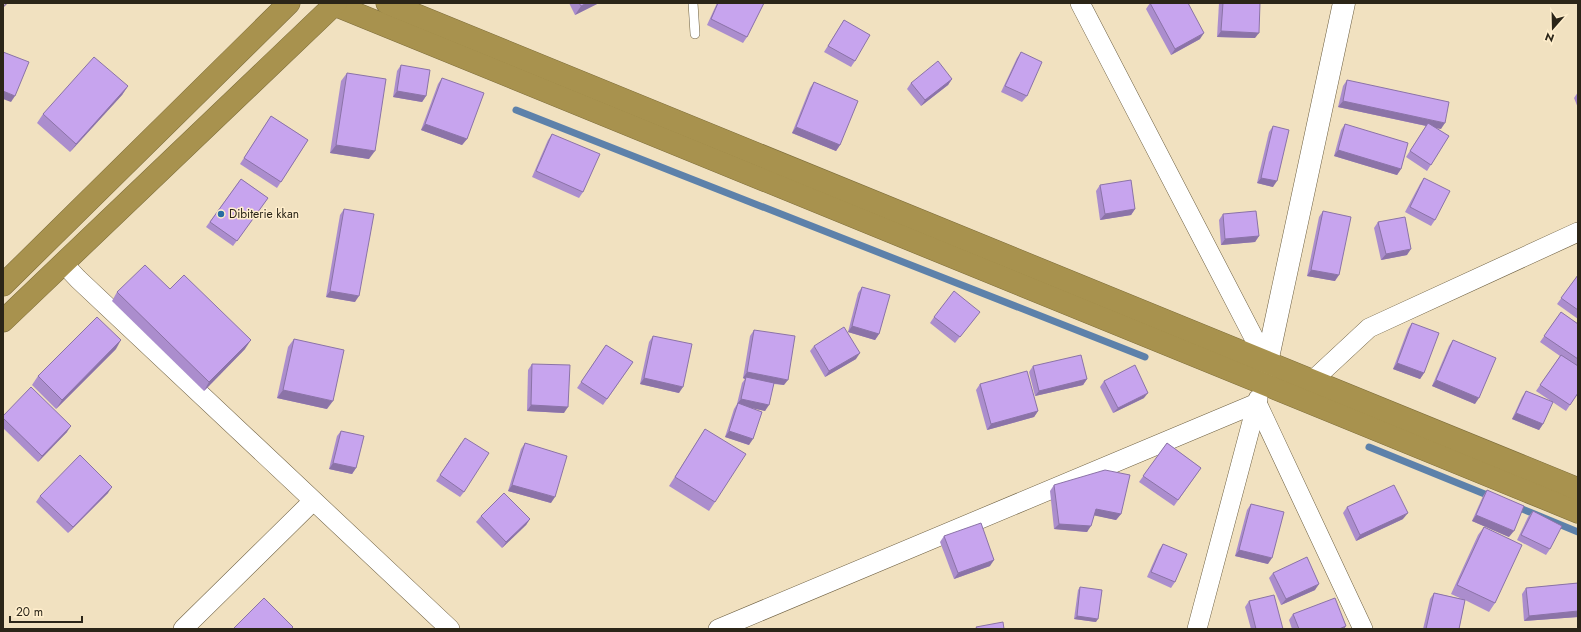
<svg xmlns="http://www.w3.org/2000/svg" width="1581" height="632" viewBox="0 0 1581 632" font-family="Jost,sans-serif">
<rect width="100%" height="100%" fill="#f1e1c0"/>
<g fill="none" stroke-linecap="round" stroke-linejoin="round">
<g stroke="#5d81aa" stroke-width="7">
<polyline points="516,110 1145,357"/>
<polyline points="1369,447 1492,497"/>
<polyline points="1515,506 1578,532"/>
</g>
<defs>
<polyline id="lane" points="693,3 695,34"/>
<g id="street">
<polyline points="1080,3 1267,363"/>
<polyline points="63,263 78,279 450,629"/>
<polyline points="1312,381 1369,328 1578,232"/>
<polyline points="183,629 313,501"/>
<polyline points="718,629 1257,403 1363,629"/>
<polyline points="1197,629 1258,399"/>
</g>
<polyline id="secondary" points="1263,381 1344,3"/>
<g id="highway">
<polyline points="330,3 1578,512"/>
<polyline points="387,3 1578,489"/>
<polyline points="3,285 289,3"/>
<polyline points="3,321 336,3"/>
</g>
</defs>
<use href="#lane" stroke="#6d5f41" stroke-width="10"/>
<use href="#street" stroke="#6d5f41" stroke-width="20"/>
<use href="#secondary" stroke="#6d5f41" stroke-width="23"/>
<use href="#highway" stroke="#7c6c3b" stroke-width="23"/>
<use href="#lane" stroke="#fff" stroke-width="9"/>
<use href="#street" stroke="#fff" stroke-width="19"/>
<use href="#secondary" stroke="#fff" stroke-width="22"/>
<use href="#highway" stroke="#a8924e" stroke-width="22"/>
</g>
<g fill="#ab8dcd">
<polygon points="569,3 599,3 575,15"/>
<polygon points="717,3 764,3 747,37 743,43 707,25"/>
<polygon points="1150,3 1200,39 1171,55 1146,9"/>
<polygon points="1219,3 1260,3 1255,38 1217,37"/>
<polygon points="844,20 855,61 851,67 824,52"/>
<polygon points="1021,52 1027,96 1022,102 1001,92 1017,58"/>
<polygon points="401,65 426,96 422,102 393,97 397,71"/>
<polygon points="347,73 369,159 330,153 341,81"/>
<polygon points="442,78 467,139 462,145 421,130 438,84"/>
<polygon points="952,79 948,85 921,106 907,89 911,83"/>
<polygon points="1347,80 1441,129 1436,128 1449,136 1427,171 1406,157 1426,126 1338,107 1343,86"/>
<polygon points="814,82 840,145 836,151 792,133 810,88"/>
<polygon points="128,86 122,95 70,152 37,123 43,114"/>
<polygon points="1578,92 1578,108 1574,98"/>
<polygon points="271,116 308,140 277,188 240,164"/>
<polygon points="1345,124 1401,169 1397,175 1334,156 1341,130"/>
<polygon points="1273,126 1273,187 1257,183 1269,132"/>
<polygon points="552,134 583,192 579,198 532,177 548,140"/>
<polygon points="1424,178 1435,220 1431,226 1405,212 1420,184"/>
<polygon points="241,179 268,198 233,246 206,227"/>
<polygon points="1100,185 1135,209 1131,215 1100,220 1096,191"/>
<polygon points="344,209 355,302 326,297 340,215"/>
<polygon points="1323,211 1335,281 1307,276 1319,217"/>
<polygon points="1223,214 1259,236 1255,242 1221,245 1219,220"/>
<polygon points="1378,222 1407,255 1381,260 1374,228"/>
<polygon points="1578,275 1578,319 1557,304"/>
<polygon points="862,287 879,334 875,340 848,332 858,293"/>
<polygon points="170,289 245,349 204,391 112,301 117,292"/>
<polygon points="1561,312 1578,324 1578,393 1566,411 1536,391 1560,356 1540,342"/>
<polygon points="934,317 975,318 955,343 930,323"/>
<polygon points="1412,323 1424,373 1420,379 1393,369 1408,329"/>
<polygon points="754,330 784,385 774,384 765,411 753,408 749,445 725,437 734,409 737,404 742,383 745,379 743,378 750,336"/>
<polygon points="653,336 679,393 640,384 649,342"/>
<polygon points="294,339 327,409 277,398 288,347"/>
<polygon points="1453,340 1475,404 1432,386 1449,346"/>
<polygon points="606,345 633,362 603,405 577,388"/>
<polygon points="814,346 856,359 825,377 810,351"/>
<polygon points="116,349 56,409 32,385 38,376"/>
<polygon points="532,364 564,413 527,411 528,370"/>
<polygon points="1033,366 1087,379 1083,385 1035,396 1029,372"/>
<polygon points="1104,381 1144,398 1113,413 1100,387"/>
<polygon points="980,384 1038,411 1034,417 987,430 976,390"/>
<polygon points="1526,391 1543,424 1539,430 1512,419 1522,397"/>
<polygon points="3,416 67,432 38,462 3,428"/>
<polygon points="705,429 715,502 709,511 669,486"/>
<polygon points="341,431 356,468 352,474 329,469 337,436"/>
<polygon points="461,443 464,492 460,497 436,481"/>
<polygon points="525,443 551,503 508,491 521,449"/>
<polygon points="1167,443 1201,468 1174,506 1139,482"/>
<polygon points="1054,485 1121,514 1116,520 1094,515 1087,532 1054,529 1050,491"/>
<polygon points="1487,490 1509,537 1472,521 1483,496"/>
<polygon points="108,493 68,533 36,502 40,496"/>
<polygon points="1251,504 1268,564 1235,556 1247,510"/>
<polygon points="1347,507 1403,519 1356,541 1343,513"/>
<polygon points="1533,511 1550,549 1546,555 1517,540 1528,517"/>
<polygon points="481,516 530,519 526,525 502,548 476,522"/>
<polygon points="1484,527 1495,603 1489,612 1465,600 1459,629 1423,629 1430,599 1434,593 1462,599 1451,594 1478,535"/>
<polygon points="944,536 990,566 954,579 940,542"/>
<polygon points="1163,544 1175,582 1171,588 1147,577 1159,550"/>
<polygon points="1273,573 1315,590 1281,605 1269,578"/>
<polygon points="1578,583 1578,617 1524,621 1522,594 1526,588"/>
<polygon points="1080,587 1096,622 1074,619 1078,590"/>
<polygon points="1249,601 1283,629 1251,629 1245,607"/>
<polygon points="1293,614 1344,629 1292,629 1289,620"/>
</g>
<g fill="#8b73a7">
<polygon points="6,3 8,3 3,8 3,6"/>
<polygon points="587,3 599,3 575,15 581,6"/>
<polygon points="1221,31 1259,33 1255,38 1217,37"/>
<polygon points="1204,33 1200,39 1171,55 1175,49"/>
<polygon points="952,79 948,85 921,106 925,100"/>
<polygon points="128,86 122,95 70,152 76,144"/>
<polygon points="3,91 15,96 11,102 3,99"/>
<polygon points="397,91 426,96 422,102 393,97"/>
<polygon points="1343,101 1445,123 1441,129 1338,107"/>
<polygon points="425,124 467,139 462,145 421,130"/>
<polygon points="796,127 840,145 836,151 792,133"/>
<polygon points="336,145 375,151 369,159 330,153"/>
<polygon points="1338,150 1401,169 1397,175 1334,156"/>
<polygon points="1261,178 1277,181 1273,187 1257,183"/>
<polygon points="1135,209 1131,215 1100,220 1105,214"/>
<polygon points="1259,236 1255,242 1221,245 1225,239"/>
<polygon points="1411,249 1407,255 1381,260 1386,254"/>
<polygon points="1311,270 1339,275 1335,281 1307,276"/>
<polygon points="330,291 359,296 355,302 326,297"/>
<polygon points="852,326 879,334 875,340 848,332"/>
<polygon points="121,340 116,349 56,409 62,400"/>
<polygon points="251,340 245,349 204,391 209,382"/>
<polygon points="860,353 856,359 825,377 829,371"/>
<polygon points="1397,363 1424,373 1420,379 1393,369"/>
<polygon points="747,372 788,380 784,385 745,379 746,377 745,379 743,378"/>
<polygon points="644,378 683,387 679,393 640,384"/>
<polygon points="1087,379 1083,385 1035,396 1039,391"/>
<polygon points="1436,380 1479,398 1475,404 1432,386"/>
<polygon points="283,390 333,401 327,409 277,398"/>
<polygon points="1148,393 1144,398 1113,413 1118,408"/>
<polygon points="741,399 769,405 765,411 737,405 738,403 737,404"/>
<polygon points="531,405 568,407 564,413 527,411"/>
<polygon points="1038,411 1034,417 987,430 991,424"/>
<polygon points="1516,413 1543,424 1539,430 1512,419"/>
<polygon points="71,426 67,432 38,462 42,456"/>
<polygon points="729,431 753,439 749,445 725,437"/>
<polygon points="333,463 356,468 352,474 329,469"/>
<polygon points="512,485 555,497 551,503 508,491"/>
<polygon points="112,487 108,493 68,533 73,527"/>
<polygon points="1096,509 1121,514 1116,520 1092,515"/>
<polygon points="1408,513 1403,519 1356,541 1360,535"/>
<polygon points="1476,515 1514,531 1509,537 1472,521"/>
<polygon points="530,519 526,525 502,548 506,542"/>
<polygon points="1059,524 1091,526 1087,532 1054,529"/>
<polygon points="1239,550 1272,558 1268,564 1235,556"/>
<polygon points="994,560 990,566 954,579 958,573"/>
<polygon points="1319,584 1315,590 1281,605 1286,599"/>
<polygon points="1578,611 1578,617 1524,621 1529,616"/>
<polygon points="1077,616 1098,619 1096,622 1074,619"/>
<polygon points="1346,626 1344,629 1339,629"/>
</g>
<g fill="#c7a4ee" stroke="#8b73a7">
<polygon points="579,3 587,3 581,6"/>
<polygon points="718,3 764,3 747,37 711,19"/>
<polygon points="1150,3 1188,3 1204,33 1175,49"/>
<polygon points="1223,3 1260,3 1259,33 1221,31"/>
<polygon points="844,20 870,35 855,61 828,46"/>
<polygon points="3,52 29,62 15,96 3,91"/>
<polygon points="1021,52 1042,62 1027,96 1005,86"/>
<polygon points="94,57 128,86 76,144 43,114"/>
<polygon points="938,61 952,79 925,100 911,83"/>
<polygon points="401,65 430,70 426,96 397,91"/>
<polygon points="347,73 386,79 375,151 336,145"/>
<polygon points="442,78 484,93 467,139 425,124"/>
<polygon points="1347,80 1449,102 1445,123 1343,101"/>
<polygon points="814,82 858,101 840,145 796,127"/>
<polygon points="271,116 308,140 281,182 244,158"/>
<polygon points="1428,123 1449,136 1431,165 1410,151"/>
<polygon points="1345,124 1408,143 1401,169 1338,150"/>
<polygon points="1273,126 1289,130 1277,181 1261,178"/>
<polygon points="552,134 600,154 583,192 536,171"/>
<polygon points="1424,178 1450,191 1435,220 1410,207"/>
<polygon points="241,179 268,198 237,241 210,222"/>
<polygon points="1131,180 1135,209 1105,214 1100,185"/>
<polygon points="344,209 374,214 359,296 330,291"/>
<polygon points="1256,211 1259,236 1225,239 1223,214"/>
<polygon points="1323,211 1351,217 1339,275 1311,270"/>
<polygon points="1405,217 1411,249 1386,254 1378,222"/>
<polygon points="145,265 170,289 184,275 251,340 209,382 117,292"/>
<polygon points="1578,275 1578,310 1561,298"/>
<polygon points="862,287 890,295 879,334 852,326"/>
<polygon points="954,291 980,312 960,337 934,317"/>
<polygon points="1561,312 1578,324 1578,359 1544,336"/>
<polygon points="97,317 121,340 62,400 38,376"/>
<polygon points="1412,323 1439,333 1424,373 1397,363"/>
<polygon points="844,327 860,353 829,371 814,346"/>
<polygon points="754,330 795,336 788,380 747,372"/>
<polygon points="653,336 692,344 683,387 644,378"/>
<polygon points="294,339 344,350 333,401 283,390"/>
<polygon points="1453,340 1496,358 1479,398 1436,380"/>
<polygon points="606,345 633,362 607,399 581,382"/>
<polygon points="1081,355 1087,379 1039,391 1033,366"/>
<polygon points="1561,355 1578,366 1578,393 1570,405 1540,385"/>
<polygon points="532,364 570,365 568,407 531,405"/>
<polygon points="1135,365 1148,393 1118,408 1104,381"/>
<polygon points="1027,371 1038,411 991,424 980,384"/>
<polygon points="746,377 774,383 769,405 741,399"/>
<polygon points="31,387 71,426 42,456 3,418 3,416"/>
<polygon points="1526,391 1553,402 1543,424 1516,413"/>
<polygon points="738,403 762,412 753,439 729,431"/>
<polygon points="705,429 746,454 715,502 675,477"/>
<polygon points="341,431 364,436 356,468 333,463"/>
<polygon points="465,438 489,453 464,492 440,475"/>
<polygon points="525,443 567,456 555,497 512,485"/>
<polygon points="1167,443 1201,468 1178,500 1143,476"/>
<polygon points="80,455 112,487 73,527 40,496"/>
<polygon points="1105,470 1130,475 1121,514 1096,509 1091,526 1059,524 1054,485"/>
<polygon points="1394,485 1408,513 1360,535 1347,507"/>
<polygon points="1487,490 1524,506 1514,531 1476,515"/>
<polygon points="504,493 530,519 506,542 481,516"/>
<polygon points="1251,504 1284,512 1272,558 1239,550"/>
<polygon points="1533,511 1562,526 1550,549 1521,535"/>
<polygon points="981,523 994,560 958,573 944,536"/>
<polygon points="1484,527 1522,545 1495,603 1457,585"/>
<polygon points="1163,544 1187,554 1175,582 1151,572"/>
<polygon points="1307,557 1319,584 1286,599 1273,573"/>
<polygon points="1578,583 1578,611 1529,616 1526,588"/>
<polygon points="1080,587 1102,590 1098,619 1077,616"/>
<polygon points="1434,593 1465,600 1459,629 1426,629"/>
<polygon points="1274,595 1283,629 1256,629 1249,601"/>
<polygon points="264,598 293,627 291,629 233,629"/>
<polygon points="1335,598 1346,626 1339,629 1299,629 1293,614"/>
<polygon points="1003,622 1004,629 977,629 976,627"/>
</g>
<circle fill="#276da2" stroke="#fec" stroke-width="1.5" cx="221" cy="214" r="4"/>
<g text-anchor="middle" stroke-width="3" stroke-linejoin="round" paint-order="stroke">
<g font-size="12" fill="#2b2518" stroke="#fec" text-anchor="start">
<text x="229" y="218">Dibiterie kkan</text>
</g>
</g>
<rect width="1581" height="632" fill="none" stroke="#2b2518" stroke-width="8"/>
<g transform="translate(1553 28) rotate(200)" stroke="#ffeecc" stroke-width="3" paint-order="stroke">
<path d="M0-3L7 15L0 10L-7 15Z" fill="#2b2518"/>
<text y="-6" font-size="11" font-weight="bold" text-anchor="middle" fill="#2b2518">N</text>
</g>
<path d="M10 616v6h72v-6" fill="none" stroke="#2b2518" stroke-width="2"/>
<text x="16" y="616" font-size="12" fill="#2b2518" stroke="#ffeecc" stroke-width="3" paint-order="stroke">20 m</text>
</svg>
